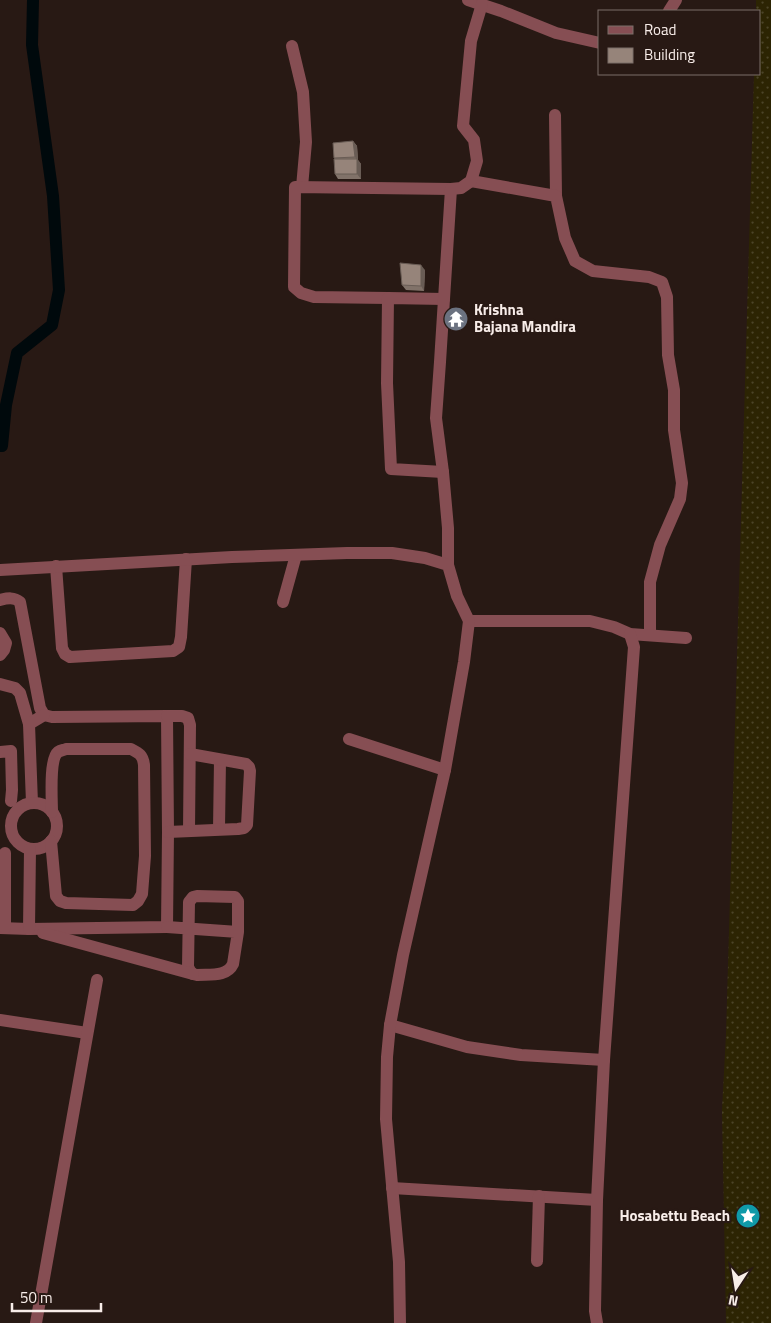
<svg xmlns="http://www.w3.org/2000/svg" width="771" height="1323" viewBox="0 0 771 1323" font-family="'Titillium Web',sans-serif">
<defs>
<pattern id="sand-dots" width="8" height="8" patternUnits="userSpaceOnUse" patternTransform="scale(1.25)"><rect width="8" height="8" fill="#2c2403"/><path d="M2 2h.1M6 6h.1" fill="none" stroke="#4b4428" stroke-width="1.8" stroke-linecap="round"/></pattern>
</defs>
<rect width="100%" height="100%" fill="#281914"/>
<polygon fill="url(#sand-dots)" points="756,0 771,0 771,1323 726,1323 722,1110 726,1034 754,74 760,74 760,11 756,11"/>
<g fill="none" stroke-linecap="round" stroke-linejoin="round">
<polyline stroke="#00090c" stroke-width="12" points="0,446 2,446 6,405 17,353 52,325 59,290 53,196 32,45 33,0"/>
<g stroke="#864e53" stroke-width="12">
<polyline points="468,0 501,11 556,33 600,43"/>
<polyline points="669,11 676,0"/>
<polyline points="292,46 303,92 306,142 302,187"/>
<polyline points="555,115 556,196"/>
<polyline points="471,181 556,196 565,238 575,261 593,271 649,277 662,282 667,297 668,355 674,390 674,430 682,483 680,499 660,545 650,582 650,635"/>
<polyline points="388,298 314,297 301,293 294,287 295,187 451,189"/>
<polyline points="443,472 391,469 387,383 388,298 444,299"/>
<polyline points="448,565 448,528 443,472 436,418 440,362 451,189 461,188 471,181 477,161 474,140 463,126 471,41 482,4"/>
<polyline points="56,566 62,648 65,654 70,657 173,651 179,647 181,637 186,559"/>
<path d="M0 600C8 598 14 597 20 602L40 708 44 715 52 717 167 716 168 832 167 927 29 929 0 928"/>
<polyline points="283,602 296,555"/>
<polyline points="469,621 590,621 614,627 630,634 686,638"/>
<polyline points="0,633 6,643 4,650 0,655"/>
<polyline points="0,684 15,688 20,693 29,724"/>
<polyline points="167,716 182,716 188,718 190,725 189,831"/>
<polyline points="349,739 445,770"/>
<polyline points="0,752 11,751 12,790 11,801"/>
<polyline points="32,803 29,724 44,715"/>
<circle cx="34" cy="826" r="23"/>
<polyline points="219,829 220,760"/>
<polyline points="168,832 238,829 244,828 247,825 250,771 249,767 246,764 190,754"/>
<path d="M51 841 56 896 60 901 66 903 133 905 138 901 142 894 143 881 145 856 144 765C143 755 139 753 131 749H66C64 750 61 750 58 752 49 759 52 801 52 812"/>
<polyline points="5,853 5,928"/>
<path d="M167 927 238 932V901L235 897 197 896 193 897 189 902 188 967 190 971 193 974 197 975C210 974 227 977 233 964L238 932"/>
<polyline points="29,929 30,849"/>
<polyline points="43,933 193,974"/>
<polyline points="0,1020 87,1033"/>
<polyline points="390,1025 467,1047 521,1055 604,1060"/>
<polyline points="392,1188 597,1200"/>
<polyline points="537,1261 539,1196"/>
<polyline points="36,1323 97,980"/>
<polyline points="597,1323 595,1311 597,1200 604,1060 634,647 630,634"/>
</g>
<polyline stroke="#864e53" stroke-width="12" points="0,570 232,557 347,553 392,553 425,558 448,565 457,596 469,621 464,662 445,770 403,955 390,1025 387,1057 386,1119 399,1262 400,1323"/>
</g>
<g fill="#817269">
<polygon points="353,141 357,146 358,160 361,164 361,179 338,179 335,174 335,159 334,158"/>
<polygon points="425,270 424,291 406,290 402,285"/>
</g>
<g fill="#695c55">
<polygon points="353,141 357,146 358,160 361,164 361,179 357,174 357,161 355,157"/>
<polygon points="421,265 425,270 424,291 421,286"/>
</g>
<g fill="#96847a" stroke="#695c55">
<polygon points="353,141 355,157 334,158 333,143"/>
<polygon points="334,159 357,159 357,174 335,174"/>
<polygon points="400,263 421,265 421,286 402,285"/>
</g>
<defs>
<symbol id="temple-disc" viewBox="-11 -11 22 22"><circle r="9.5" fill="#6b7280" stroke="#281914"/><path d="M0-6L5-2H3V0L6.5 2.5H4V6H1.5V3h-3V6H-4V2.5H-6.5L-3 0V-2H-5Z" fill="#fff"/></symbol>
<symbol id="sight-disc" viewBox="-11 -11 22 22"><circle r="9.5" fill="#0f9aa8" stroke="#281914"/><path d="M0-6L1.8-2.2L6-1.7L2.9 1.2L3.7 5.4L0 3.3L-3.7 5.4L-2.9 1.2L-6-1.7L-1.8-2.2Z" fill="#fff"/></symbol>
</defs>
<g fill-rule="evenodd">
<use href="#temple-disc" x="442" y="305" width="28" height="28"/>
<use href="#sight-disc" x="734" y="1202" width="28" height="28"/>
</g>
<g text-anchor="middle" stroke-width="4.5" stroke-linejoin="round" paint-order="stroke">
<g font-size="15" font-weight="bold" fill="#f8ede9" stroke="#281914" text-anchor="start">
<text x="474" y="315">Krishna<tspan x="474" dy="17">Bajana Mandira</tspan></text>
<text x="730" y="1221" text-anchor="end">Hosabettu Beach</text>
</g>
</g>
<rect x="598" y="10" width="162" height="65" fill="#281914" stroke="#7b6e69"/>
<rect x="608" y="26" width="25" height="8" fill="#864e53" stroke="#7b6e69"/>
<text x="644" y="35" font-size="15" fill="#f8ede9">Road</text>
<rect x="608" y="48" width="25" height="15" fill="#96847a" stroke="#7b6e69"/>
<text x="644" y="60" font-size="15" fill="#f8ede9">Building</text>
<g transform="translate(736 1288) rotate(192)" stroke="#281914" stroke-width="4" paint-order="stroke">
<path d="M0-4L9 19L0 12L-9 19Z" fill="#f8ede9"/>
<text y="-8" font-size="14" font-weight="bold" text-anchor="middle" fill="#f8ede9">N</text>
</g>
<path d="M12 1303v8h89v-8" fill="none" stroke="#f8ede9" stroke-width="2.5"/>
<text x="20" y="1303" font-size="15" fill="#f8ede9" stroke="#281914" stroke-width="4" paint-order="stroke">50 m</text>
</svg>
